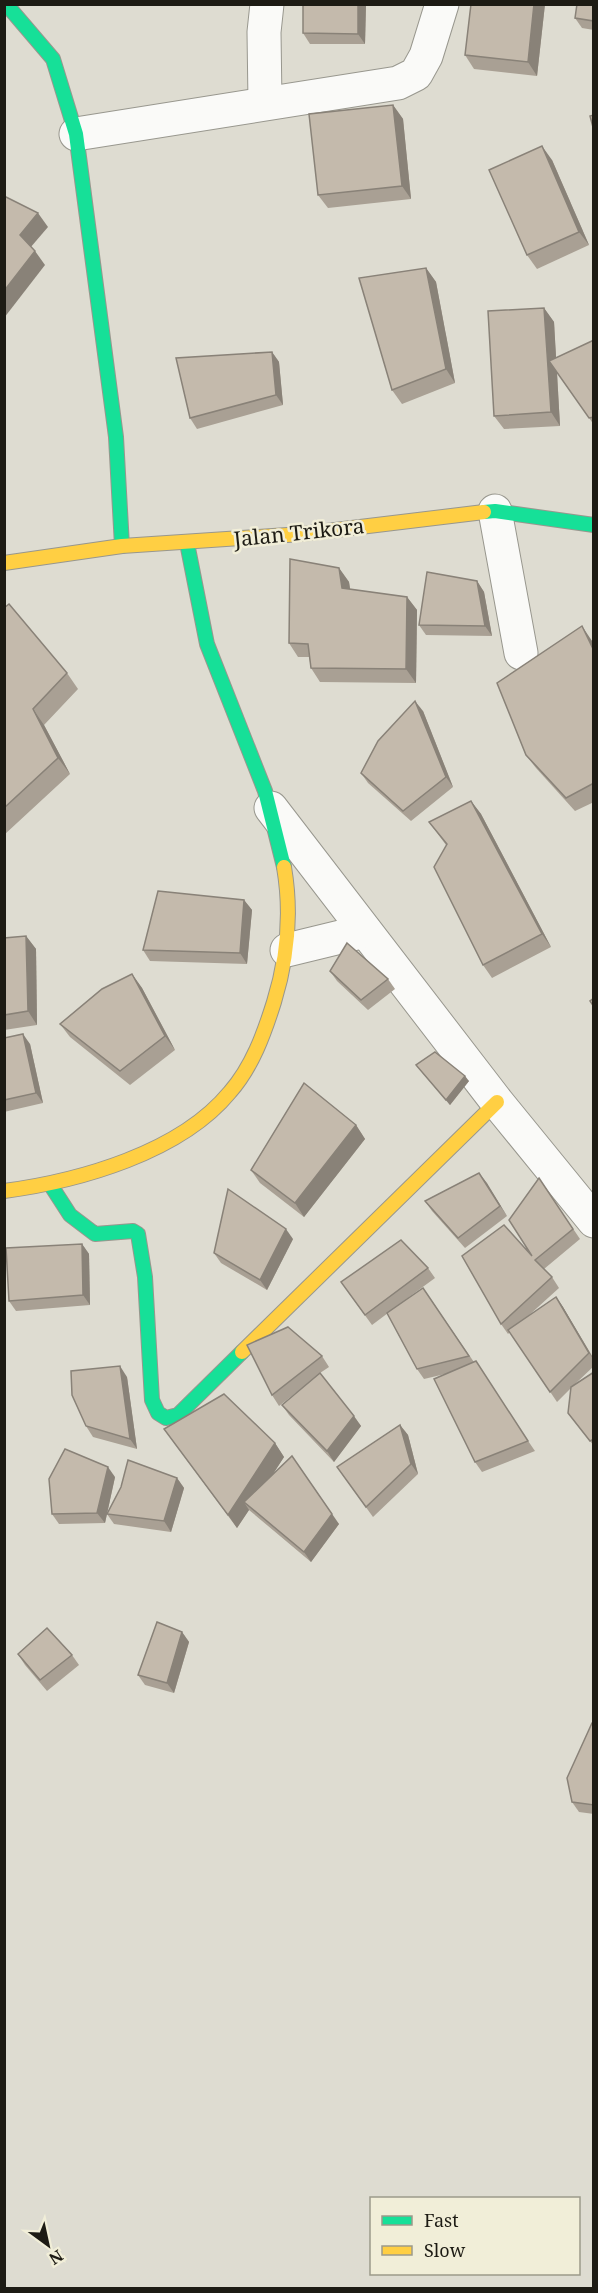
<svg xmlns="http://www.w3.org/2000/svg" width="598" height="2293" viewBox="0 0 598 2293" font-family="'Noto Serif',serif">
<rect width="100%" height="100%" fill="#dedcd1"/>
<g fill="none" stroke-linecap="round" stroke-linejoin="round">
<defs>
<g id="street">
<polyline points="265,102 264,32 267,4"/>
<polyline points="76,134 398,83 416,74 426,56 442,4"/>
<polyline points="495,511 521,653"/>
<polyline points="271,808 497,1102 594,1221"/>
<polyline points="287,950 365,931"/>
</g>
<g id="fast">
<polyline points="6,4 53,59 76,134 116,437 122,546"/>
<polyline points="484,512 495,511 594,525"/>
<polyline points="187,543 207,644 265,791 284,867"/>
<polyline points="50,1184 70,1215 95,1234 133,1231 138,1234 145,1277 152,1400 158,1413 166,1418 178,1415 242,1352"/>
</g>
<g id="slow">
<polyline points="4,563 122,546 302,534 484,512"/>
<path d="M4 1191C79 1181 180 1153 230 1092 252 1067 264 1034 274 1002 288 957 292 914 284 867"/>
<polyline points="242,1352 497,1102"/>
</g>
</defs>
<use href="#street" stroke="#98978e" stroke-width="35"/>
<use href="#fast" stroke="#98978e" stroke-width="16"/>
<use href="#slow" stroke="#98978e" stroke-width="16"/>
<use href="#street" stroke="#fafaf8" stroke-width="33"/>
<use href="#fast" stroke="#16e098" stroke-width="14"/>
<use href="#slow" stroke="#ffcf43" stroke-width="14"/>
</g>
<g fill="#a9a094">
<polygon points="303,4 366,4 365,44 310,44 303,33"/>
<polygon points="471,4 545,4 537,76 474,69 465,55"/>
<polygon points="594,4 594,30 582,28 575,18"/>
<polygon points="393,105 403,119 411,199 328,208 318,195"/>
<polygon points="552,160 589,245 537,269 527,255"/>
<polygon points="426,268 436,282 455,383 402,404 392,390"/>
<polygon points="544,308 554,322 556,358 594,340 594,425 557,372 560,426 504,429 494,416"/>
<polygon points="272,352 279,362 283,405 197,429 190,418"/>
<polygon points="339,568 349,582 350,589 407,597 417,610 416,683 320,682 311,668 309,657 298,657 289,643"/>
<polygon points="477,581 484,592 492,636 426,635 419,625"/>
<polygon points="4,608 67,673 78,689 44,725 70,774 4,835"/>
<polygon points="591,640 594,644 594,802 575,811 536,768 526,755"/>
<polygon points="423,711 453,787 411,821 368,783 361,773"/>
<polygon points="471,801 481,814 551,947 492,978 483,965 446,845 429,822"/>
<polygon points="244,900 252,910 247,964 150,961 143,950"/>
<polygon points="26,936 36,949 37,1025 4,1030 4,938"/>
<polygon points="330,971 388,979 395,989 368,1010 337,981"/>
<polygon points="132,974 142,988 175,1050 130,1085 70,1037 60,1024"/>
<polygon points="4,1038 30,1044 43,1103 4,1112"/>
<polygon points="416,1065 469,1081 450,1105"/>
<polygon points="356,1125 365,1139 304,1217 260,1183 251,1170"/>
<polygon points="479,1173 507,1216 465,1248 432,1211 425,1201"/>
<polygon points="539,1178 580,1239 544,1269 552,1277 559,1288 527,1317 556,1297 563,1307 594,1359 594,1366 574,1385 594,1372 594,1446 568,1413 571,1388 557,1402 510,1332 508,1334 501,1324 532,1256"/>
<polygon points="293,1239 267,1290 221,1263 214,1253"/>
<polygon points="82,1244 89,1254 90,1305 16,1311 9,1301"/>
<polygon points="428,1268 435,1278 405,1300 423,1288 535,1451 482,1472 475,1462 445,1374 424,1379 417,1369 388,1313 372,1325 348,1292"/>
<polygon points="322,1356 329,1367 320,1373 361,1426 334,1462 289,1415 282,1405 307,1384 279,1406 272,1395"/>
<polygon points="127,1377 137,1449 93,1437 86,1426"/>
<polygon points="400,1425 408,1435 418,1474 373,1517 337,1467"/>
<polygon points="164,1429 275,1443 284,1457 273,1474 339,1524 311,1562 249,1510 237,1528"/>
<polygon points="115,1477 105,1523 59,1524 52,1514"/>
<polygon points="177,1478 184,1488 171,1532 114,1524 107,1514"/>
<polygon points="182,1632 189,1642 174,1693 145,1685 138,1675"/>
<polygon points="18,1654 72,1655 79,1665 47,1691 25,1665"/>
<polygon points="594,1723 594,1814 579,1812 572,1802"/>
</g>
<g fill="#898278">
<polygon points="358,4 366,4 365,44 358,34"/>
<polygon points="534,4 545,4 537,76 528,62"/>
<polygon points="393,105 403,119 411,199 402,186"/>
<polygon points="542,146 552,160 589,245 579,232"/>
<polygon points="38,213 48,227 30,248 20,235"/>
<polygon points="35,251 45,265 4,318 4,291"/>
<polygon points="426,268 436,282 455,383 446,369"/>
<polygon points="544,308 554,322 560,426 551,412"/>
<polygon points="272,352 279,362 283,405 276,395"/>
<polygon points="339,568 349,582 352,602 342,588"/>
<polygon points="477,581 484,592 492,636 485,626"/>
<polygon points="407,597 417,610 416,683 406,669"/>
<polygon points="582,626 594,644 594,651"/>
<polygon points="415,701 423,711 453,787 446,777"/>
<polygon points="33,709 44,725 70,774 58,758"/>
<polygon points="471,801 481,814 551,947 542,934"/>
<polygon points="244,900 252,910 247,964 240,953"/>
<polygon points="26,936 36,949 37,1025 28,1011"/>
<polygon points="132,974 142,988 175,1050 165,1036"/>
<polygon points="23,1034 30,1044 43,1103 36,1093"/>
<polygon points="465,1076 469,1081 450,1105 446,1100"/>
<polygon points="356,1125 365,1139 304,1217 295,1203"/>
<polygon points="479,1173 487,1183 507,1216 500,1206"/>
<polygon points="286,1229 293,1239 267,1290 260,1280"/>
<polygon points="82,1244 89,1254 90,1305 83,1295"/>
<polygon points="556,1297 563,1307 594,1360 589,1353"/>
<polygon points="120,1366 127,1377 137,1449 130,1439"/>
<polygon points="354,1416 361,1426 334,1462 327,1451"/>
<polygon points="400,1425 408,1435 418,1474 411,1464"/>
<polygon points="275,1443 284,1457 251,1508 244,1502 249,1510 237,1528 228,1515"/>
<polygon points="299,1466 339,1524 311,1562 304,1552"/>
<polygon points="108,1467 115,1477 105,1523 97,1513"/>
<polygon points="177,1478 184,1488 171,1532 164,1521"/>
<polygon points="182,1632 189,1642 174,1693 167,1683"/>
</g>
<g fill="#c4baac" stroke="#898278" stroke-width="1.5">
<polygon points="303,4 358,4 358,34 303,33"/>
<polygon points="471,4 534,4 528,62 465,55"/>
<polygon points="577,4 594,4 594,21 575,18"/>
<polygon points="393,105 402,186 318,195 309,114"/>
<polygon points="594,115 594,131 590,116"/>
<polygon points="542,146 579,232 527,255 489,170"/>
<polygon points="4,196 38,213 20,235 35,251 4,291"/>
<polygon points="426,268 446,369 392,390 359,278"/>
<polygon points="544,308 551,412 494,416 488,311"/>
<polygon points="594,340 594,417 589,418 549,361"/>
<polygon points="272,352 276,395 190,418 176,358"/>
<polygon points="290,559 339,568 342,588 407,597 406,669 311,668 308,644 289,643"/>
<polygon points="427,572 477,581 485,626 419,625"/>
<polygon points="9,604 67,673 33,709 58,758 4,808 4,608"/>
<polygon points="582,626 594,651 594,783 566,798 526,755 497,683"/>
<polygon points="415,701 446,777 403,811 361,773 378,741"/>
<polygon points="471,801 542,934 483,965 434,867 447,844 429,822"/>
<polygon points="158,891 244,900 240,953 143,950"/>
<polygon points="26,936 28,1011 4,1015 4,938"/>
<polygon points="347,943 388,979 361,1000 330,971"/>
<polygon points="132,974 165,1036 120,1071 60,1024 102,989"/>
<polygon points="594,998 594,1007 590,1001"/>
<polygon points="23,1034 36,1093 4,1100 4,1038"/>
<polygon points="435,1052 465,1076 446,1100 416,1065"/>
<polygon points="304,1083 356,1125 295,1203 251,1170"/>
<polygon points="479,1173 500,1206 458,1238 425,1201"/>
<polygon points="539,1178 573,1229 535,1260 552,1277 501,1324 462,1256 504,1225 532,1256 509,1220"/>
<polygon points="228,1189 286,1229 260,1280 214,1253"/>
<polygon points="401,1240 428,1268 365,1315 341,1282"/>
<polygon points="82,1244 83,1295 9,1301 6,1248"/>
<polygon points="423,1288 469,1356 417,1369 387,1313"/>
<polygon points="556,1297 589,1353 550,1392 508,1330"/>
<polygon points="288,1327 322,1356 272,1395 247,1345"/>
<polygon points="476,1361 528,1441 475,1462 434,1379"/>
<polygon points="120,1366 130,1439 86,1426 72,1395 71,1371"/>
<polygon points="594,1372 594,1439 590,1441 568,1413 571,1387"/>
<polygon points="320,1373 354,1416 327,1451 282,1405"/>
<polygon points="224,1394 275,1443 228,1515 164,1429"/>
<polygon points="400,1425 411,1464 366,1507 337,1467"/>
<polygon points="65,1449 108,1467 97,1513 52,1514 49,1479"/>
<polygon points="292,1456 332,1514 304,1552 244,1502"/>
<polygon points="128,1460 177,1478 164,1521 107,1514 121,1487"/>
<polygon points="157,1622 182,1632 167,1683 138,1675"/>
<polygon points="47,1628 72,1655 40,1680 18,1654"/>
<polygon points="592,1723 594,1723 594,1805 572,1802 567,1778"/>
</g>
<g text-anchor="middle" stroke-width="5" stroke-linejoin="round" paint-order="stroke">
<g font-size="21" fill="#1d1b14" stroke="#f1eed8">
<text transform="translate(299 533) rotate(-6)" y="7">Jalan Trikora</text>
</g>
</g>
<rect width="598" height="2293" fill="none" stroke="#1d1b14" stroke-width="12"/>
<rect x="370" y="2197" width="210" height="78" fill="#f1eed8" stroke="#9c9a8a" stroke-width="1.5"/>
<rect x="382" y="2216" width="30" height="9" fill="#16e098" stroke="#9c9a8a" stroke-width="1.5"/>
<text x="424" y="2227" font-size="18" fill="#1d1b14">Fast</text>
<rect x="382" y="2246" width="30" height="9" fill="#ffcf43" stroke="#9c9a8a" stroke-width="1.5"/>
<text x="424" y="2257" font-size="18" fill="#1d1b14">Slow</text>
<g transform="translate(48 2245) rotate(147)" stroke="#f1eed8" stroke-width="4.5" paint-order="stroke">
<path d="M0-4.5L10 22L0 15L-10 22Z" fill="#1d1b14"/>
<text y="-9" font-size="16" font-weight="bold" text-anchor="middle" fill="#1d1b14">N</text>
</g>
</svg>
